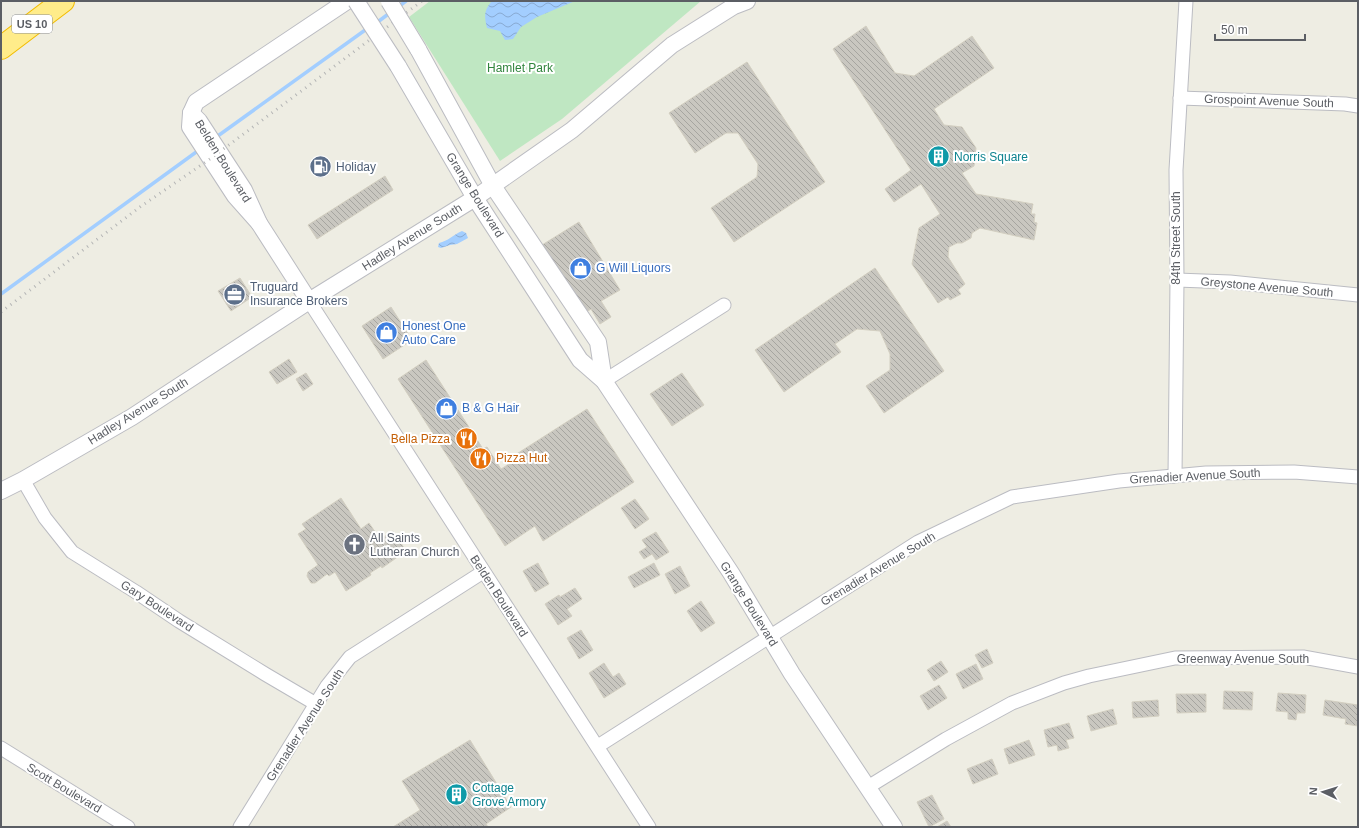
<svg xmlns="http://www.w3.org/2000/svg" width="1359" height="828" viewBox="0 0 1359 828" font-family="Helvetica,sans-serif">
<defs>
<pattern id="water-waves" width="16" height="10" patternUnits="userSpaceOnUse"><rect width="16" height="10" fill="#a3ceff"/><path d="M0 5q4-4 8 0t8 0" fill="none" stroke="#88aad2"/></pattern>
<pattern id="building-back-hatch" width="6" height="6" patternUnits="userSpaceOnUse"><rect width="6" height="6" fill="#c9c7c0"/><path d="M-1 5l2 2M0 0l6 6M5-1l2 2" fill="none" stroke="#a6a5a0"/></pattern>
</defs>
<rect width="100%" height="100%" fill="#eeede3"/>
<polygon fill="#bfe7c2" points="430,1 701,1 562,119 500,161 409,17"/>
<g fill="url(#water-waves)">
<path d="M492 1H575L537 17 521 27 513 39 505 40 500 31 487 28C484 16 484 10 492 1Z"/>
<path d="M462 231 466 233 468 238 457 244 450 245 441 248 438 247 439 243C448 241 453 235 462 231Z"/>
</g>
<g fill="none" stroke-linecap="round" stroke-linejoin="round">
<g stroke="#a3ceff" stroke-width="3.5">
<polyline points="398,7 406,1"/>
<polyline points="375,24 391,12"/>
<polyline points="215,138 368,28"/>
<polyline points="1,294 199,150"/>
</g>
</g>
<g fill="url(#building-back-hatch)" stroke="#d3cfc1">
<polygon points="866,26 895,73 914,76 972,36 994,68 934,109 944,125 962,127 976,148 974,166 962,173 976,194 1033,204 1031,214 1035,214 1034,222 1037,223 1034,240 980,228 972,233 971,238 962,243 957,243 949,247 948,257 965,284 958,290 961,294 950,300 948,297 938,303 912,264 919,228 940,214 921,184 894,202 885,189 911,170 833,49"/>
<polygon points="747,62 825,182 734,242 711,208 757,177 758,164 738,133 726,133 695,153 669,113"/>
<polygon points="385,176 393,190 317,239 308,225"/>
<polygon points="579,222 620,290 601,301 611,317 600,324 591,309 583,314 542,245"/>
<polygon points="875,268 944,371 884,413 866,386 890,370 890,354 880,331 857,329 835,344 841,352 784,392 755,350"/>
<polygon points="240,278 252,297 231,311 218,291"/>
<polygon points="391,307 412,340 383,359 362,326"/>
<polygon points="289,359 297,372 277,384 269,372"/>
<polygon points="426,360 483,449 487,447 501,469 517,459 515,455 587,409 634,482 543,541 535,526 505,546 398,379"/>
<polygon points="306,373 313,384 303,391 296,379"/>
<polygon points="682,373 704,405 672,426 650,394"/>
<polygon points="341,498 361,529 369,523 380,539 393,531 406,551 382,568 381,566 370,573 371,575 346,591 335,572 329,576 327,574 315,583 311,583 307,576 308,572 318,565 298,534 306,529 302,524"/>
<polygon points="635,499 649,519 635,529 621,508"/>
<polygon points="656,532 669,552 656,560 652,554 644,559 639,552 647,547 642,540"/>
<polygon points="538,563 549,584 535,592 523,571"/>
<polygon points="654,563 660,575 634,588 628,577"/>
<polygon points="680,566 690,586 675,594 665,574"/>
<polygon points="575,588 582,599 567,609 572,616 558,625 545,604 559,595 560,597"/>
<polygon points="701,601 715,623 701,632 687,611"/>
<polygon points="581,630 593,650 579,659 567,638"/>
<polygon points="987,649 993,663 982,668 975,655"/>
<polygon points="941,661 948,672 934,681 927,670"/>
<polygon points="604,663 613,677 619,673 626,684 604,698 589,673"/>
<polygon points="976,664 983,679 963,689 956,674"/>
<polygon points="939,685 947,698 928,710 920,696"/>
<polygon points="1224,691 1253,692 1252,710 1223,709"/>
<polygon points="1278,693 1306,695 1305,713 1297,713 1296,720 1288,719 1288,712 1276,711"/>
<polygon points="1176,694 1206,694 1206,712 1177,713"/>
<polygon points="1158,700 1159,716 1133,718 1132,702"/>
<polygon points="1325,700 1358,705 1358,726 1345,724 1346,719 1323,715"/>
<polygon points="1113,709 1117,724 1091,731 1087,716"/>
<polygon points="1069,723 1074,738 1066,740 1069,748 1058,751 1057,745 1048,747 1044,730"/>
<polygon points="470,740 511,807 486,824 488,827 393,827 420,810 402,781"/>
<polygon points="1029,740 1035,755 1009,764 1004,749"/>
<polygon points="992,759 998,774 973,784 967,769"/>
<polygon points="932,795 944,819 929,827 917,802"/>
<polygon points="947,821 951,827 937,827"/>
</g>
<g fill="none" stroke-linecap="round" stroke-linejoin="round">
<defs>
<g id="minor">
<polyline points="1180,98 1345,104 1358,106"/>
<polyline points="1177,280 1230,282 1358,295"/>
<polyline points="309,301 649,827"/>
<polyline points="604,381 724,305"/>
<polyline points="1175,476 1177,280 1176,170 1186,1"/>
<polyline points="23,480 45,518 72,552 136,592 179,621 265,674 316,704"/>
<polyline points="598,746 918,542 1012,497 1119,481 1206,473 1294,472 1358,477"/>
<polyline points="1,748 128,827"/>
<polyline points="868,787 946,739 1012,703 1064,683 1089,676 1175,658 1303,657 1358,667"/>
<polyline points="240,827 327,686 350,657 483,572"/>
</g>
<g id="tertiary">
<polyline points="418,49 493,186 598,342 604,381"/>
<polyline points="398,66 475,198 580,360 604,381 731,573 792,674 894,827"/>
<polyline points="191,113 199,121 244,190 259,223 309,301"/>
<polyline points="259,223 235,196 190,127 191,113 196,102 347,1"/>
<polyline points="1,491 23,480 132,417 309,301 475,198 572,130 672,45 734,6 747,1"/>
</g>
<polyline id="motorway" points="1,48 63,1"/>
</defs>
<use href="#minor" stroke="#bbbcc2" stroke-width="15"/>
<use href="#tertiary" stroke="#bbbcc2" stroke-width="18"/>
<use href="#motorway" stroke="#f2bc00" stroke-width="24"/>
<use href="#minor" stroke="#fff" stroke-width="13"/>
<use href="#tertiary" stroke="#fff" stroke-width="16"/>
<use href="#motorway" stroke="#ffec8a" stroke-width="22"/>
<polyline stroke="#b4b5b5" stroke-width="3" stroke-dasharray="1 5" stroke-linecap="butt" points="1,312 140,207 210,159 422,1"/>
<defs>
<g id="tertiary-bridge">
<polyline points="356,1 398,66"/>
<polyline points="389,1 418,49"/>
</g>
</defs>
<use href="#tertiary-bridge" stroke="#bbbcc2" stroke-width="18" stroke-linecap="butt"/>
<use href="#tertiary-bridge" stroke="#fff" stroke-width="16"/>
</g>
<defs>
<symbol id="building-disc" viewBox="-11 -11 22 22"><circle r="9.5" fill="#0f9aa8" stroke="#fff"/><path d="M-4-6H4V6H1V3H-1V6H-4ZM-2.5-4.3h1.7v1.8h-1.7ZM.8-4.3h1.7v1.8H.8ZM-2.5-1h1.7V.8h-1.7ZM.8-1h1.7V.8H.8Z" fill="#fff"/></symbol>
<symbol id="fuel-disc" viewBox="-11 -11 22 22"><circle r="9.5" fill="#5c6f8a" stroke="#fff"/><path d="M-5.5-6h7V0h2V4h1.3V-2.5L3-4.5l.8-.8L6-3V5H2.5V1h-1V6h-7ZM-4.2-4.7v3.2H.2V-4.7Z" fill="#fff"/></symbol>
<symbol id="shop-disc" viewBox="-11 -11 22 22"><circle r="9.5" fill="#3f7fe0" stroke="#fff"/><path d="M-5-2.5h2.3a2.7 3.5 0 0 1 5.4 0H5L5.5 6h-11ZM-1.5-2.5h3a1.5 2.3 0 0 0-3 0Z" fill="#fff"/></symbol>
<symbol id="office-disc" viewBox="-11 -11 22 22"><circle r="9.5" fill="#5c6f8a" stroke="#fff"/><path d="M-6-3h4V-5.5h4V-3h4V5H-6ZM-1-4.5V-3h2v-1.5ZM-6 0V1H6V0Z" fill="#fff"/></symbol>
<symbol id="restaurant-disc" viewBox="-11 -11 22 22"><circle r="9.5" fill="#e8710a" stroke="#fff"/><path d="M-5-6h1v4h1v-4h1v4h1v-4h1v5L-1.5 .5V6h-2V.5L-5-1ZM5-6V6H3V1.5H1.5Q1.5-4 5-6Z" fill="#fff"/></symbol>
<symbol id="church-disc" viewBox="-11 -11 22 22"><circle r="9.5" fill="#6b7280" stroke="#fff"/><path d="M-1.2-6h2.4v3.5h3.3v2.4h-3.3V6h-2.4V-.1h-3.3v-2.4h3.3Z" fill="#fff"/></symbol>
</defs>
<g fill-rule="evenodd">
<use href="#building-disc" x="926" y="144" width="25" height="25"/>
<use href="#fuel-disc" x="308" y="154" width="25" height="25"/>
<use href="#shop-disc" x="568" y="256" width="25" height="25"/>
<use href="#office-disc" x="222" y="282" width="25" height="25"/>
<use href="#shop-disc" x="374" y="320" width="25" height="25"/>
<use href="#shop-disc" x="434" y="396" width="25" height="25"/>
<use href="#restaurant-disc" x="454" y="426" width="25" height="25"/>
<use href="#restaurant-disc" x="468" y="446" width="25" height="25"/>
<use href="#church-disc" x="342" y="532" width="25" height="25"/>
<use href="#building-disc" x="444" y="782" width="25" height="25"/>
</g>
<g text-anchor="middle" stroke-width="4" stroke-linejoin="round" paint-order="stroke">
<rect fill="#fff" stroke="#8c8e92" stroke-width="1" x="12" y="15" width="40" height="18" rx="3"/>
<g font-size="11" font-weight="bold" fill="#5b5e64">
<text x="32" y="28">US 10</text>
</g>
<g font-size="12" fill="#32853e" stroke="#fff">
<text x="520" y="72">Hamlet Park</text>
</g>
<g font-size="12" fill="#5b5e64" stroke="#fff">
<text transform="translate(1269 101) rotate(2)" y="4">Grospoint Avenue South</text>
<text transform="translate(223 161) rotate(58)" y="4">Belden Boulevard</text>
<text transform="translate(475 195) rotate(58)" y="4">Grange Boulevard</text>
<text transform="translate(412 237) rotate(-32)" y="4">Hadley Avenue South</text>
<text transform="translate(1176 238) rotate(-90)" y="4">84th Street South</text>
<text transform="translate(1267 287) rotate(5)" y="4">Greystone Avenue South</text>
<text transform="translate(138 411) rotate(-32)" y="4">Hadley Avenue South</text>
<text transform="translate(1195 476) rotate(-3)" y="4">Grenadier Avenue South</text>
<text transform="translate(878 569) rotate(-31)" y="4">Grenadier Avenue South</text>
<text transform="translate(499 596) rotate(57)" y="4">Belden Boulevard</text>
<text transform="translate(749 604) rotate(58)" y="4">Grange Boulevard</text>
<text transform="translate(157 606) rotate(33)" y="4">Gary Boulevard</text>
<text x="1243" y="663">Greenway Avenue South</text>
<text transform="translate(305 725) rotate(-57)" y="4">Grenadier Avenue South</text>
<text transform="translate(64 788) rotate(31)" y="4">Scott Boulevard</text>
</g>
<g font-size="12" fill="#0d838f" stroke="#fff" text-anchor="start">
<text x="954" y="161">Norris Square</text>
<text x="472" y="792">Cottage<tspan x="472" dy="14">Grove Armory</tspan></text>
</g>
<g font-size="12" fill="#4e5e75" stroke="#fff" text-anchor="start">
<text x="336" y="171">Holiday</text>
<text x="250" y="291">Truguard<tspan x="250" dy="14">Insurance Brokers</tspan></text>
</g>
<g font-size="12" fill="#366cbe" stroke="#fff" text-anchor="start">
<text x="596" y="272">G Will Liquors</text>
<text x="402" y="330">Honest One<tspan x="402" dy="14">Auto Care</tspan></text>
<text x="462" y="412">B &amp; G Hair</text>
</g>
<g font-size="12" fill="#c56008" stroke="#fff" text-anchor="end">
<text x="450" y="443">Bella Pizza</text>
<text x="496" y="462" text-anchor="start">Pizza Hut</text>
</g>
<g font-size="12" fill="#5b616d" stroke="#fff" text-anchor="start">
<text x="370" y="542">All Saints<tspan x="370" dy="14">Lutheran Church</tspan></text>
</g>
</g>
<rect width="1359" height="828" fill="none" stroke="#5b5e64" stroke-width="4"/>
<g transform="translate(1323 792) rotate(274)" stroke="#ffffff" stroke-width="3" paint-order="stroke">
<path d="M0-3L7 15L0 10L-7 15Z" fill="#5b5e64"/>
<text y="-6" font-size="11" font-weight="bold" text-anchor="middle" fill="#5b5e64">N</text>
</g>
<path d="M1215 34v6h90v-6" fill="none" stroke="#5b5e64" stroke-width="2"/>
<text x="1221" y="34" font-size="12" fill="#5b5e64" stroke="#ffffff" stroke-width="3" paint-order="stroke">50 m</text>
</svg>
